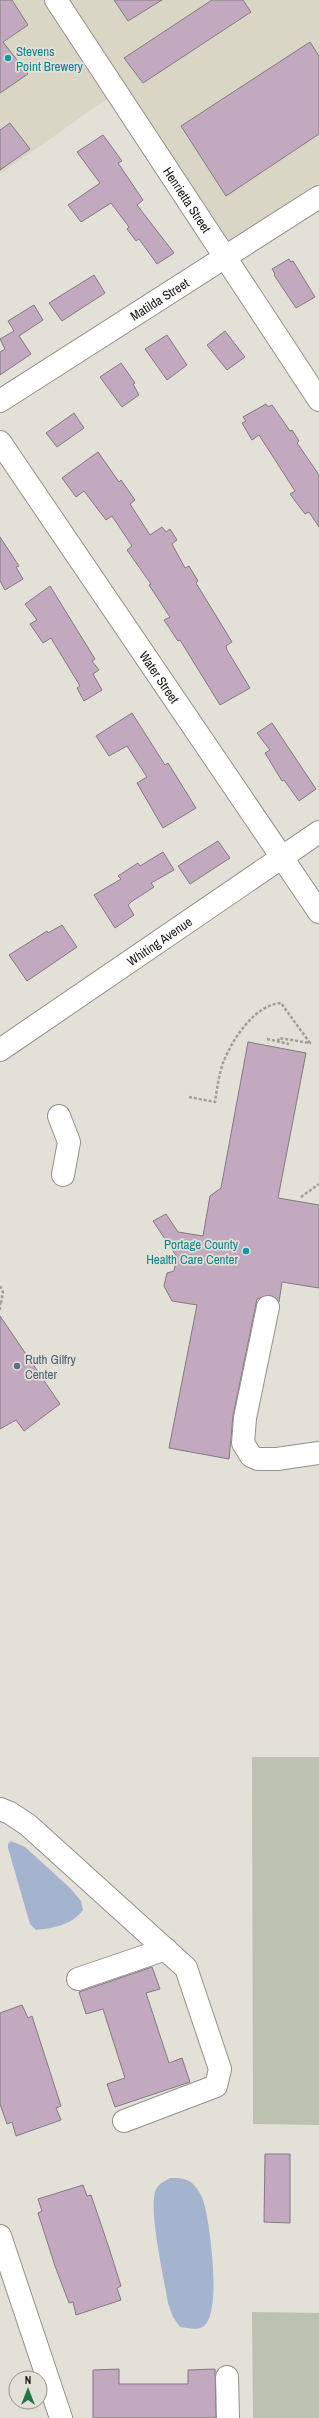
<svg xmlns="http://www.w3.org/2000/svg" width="319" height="2418" viewBox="0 0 319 2418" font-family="'Archivo Narrow',sans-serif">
<rect width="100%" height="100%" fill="#e2e0d7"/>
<polygon fill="#dad6c6" points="0,0 319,0 319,198 224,258 117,92 0,174"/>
<g fill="#bcc2af">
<polygon points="252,1757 319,1757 319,2125 253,2124"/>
<polygon points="252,2312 319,2313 319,2418 253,2418"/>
</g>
<g fill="#a4b4cf">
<path d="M11 1841 25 1847 70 1888 81 1901 83 1910C72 1925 53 1928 36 1930L30 1924 8 1848V1844Z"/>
<path d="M170 2178C179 2178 187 2178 193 2184 197 2188 203 2197 204 2203 210 2224 222 2312 204 2326 197 2331 188 2328 180 2327L173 2317 168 2303C164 2278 149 2213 155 2192 157 2185 164 2181 170 2178Z"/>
</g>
<g fill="#c2a9bf" stroke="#817b80">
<polygon points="0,0 12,0 28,25 3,42 28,74 0,93"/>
<polygon points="114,0 162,0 128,21"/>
<polygon points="212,0 243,0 251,12 143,83 124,58"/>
<polygon points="310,42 319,56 319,134 226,196 181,126"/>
<polygon points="10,123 30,149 0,170 0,130"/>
<polygon points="103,135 122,161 118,163 143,200 137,205 174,253 157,264 139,239 136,241 127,229 129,227 111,203 81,222 68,205 100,183 77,152"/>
<polygon points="289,259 291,262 293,261 315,297 296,308 274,275 275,274 272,269"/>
<polygon points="94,275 105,293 62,321 49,303"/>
<polygon points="34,305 43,320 19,336 31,354 0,375 0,352 5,349 0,339 14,331 8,321"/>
<polygon points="225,331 245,357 227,370 207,345"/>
<polygon points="167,335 187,365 167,380 145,349"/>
<polygon points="121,363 135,383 133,384 139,395 122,407 100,377"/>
<polygon points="266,404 268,407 272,405 290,431 292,430 299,441 297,443 319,475 319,527 309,512 305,514 290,494 295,491 259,435 252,440 242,423 246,421 243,417"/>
<polygon points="74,413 84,428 57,447 46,433"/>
<polygon points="98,452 119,482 121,480 135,500 130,504 150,535 162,527 166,532 170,529 177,540 172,544 185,568 189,566 198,581 196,583 232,642 226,646 227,650 250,688 220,705 180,640 178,641 164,620 170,617 149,585 151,584 127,550 132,546 112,516 106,520 84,491 76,497 62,478"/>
<polygon points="0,537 19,566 16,567 23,579 5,590 0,581"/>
<polygon points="50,586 95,659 92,661 99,670 93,674 102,690 84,701 77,688 80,686 51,638 43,643 30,624 37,620 25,604"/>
<polygon points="132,713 165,765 168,763 196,808 163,828 137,783 147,777 127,746 109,756 96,736"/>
<polygon points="272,723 316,789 299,801 284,780 282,781 265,753 270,750 257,733"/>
<polygon points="218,841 230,858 190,884 178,866"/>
<polygon points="163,852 174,870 151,883 154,887 131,902 128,905 134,915 115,928 94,895 121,879 118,876 138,863 140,866"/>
<polygon points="62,925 77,947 27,981 9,955 47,931 48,933"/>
<polygon points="248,1042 306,1053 278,1198 319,1205 319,1288 282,1282 279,1302 270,1295 257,1299 233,1416 229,1459 169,1448 197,1305 172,1301 164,1286 167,1273 174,1271 177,1257 153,1221 166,1214 178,1232 203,1236 210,1196 221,1188"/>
<polygon points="0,1316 60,1404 24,1431 16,1420 0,1429"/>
<polygon points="152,1967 160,1989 146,1993 169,2063 182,2058 190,2082 115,2107 107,2084 125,2078 103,2009 86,2014 79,1992"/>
<polygon points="22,2005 28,2018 32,2016 61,2106 56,2108 61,2120 16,2136 12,2122 7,2124 0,2104 0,2013"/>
<polygon points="265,2154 290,2154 290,2223 264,2222"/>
<polygon points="83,2185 87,2196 91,2195 109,2248 121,2286 117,2288 121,2300 76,2315 73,2302 69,2303 55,2266 38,2213 42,2211 38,2199"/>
<polygon points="119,2369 119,2384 188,2384 188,2370 215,2369 216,2418 93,2418 93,2370"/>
</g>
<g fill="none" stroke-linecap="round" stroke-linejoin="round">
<defs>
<g id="minor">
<path id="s1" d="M56 0 319 400"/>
<path id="s2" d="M0 401 319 197"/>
<path id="s3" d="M0 442 319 912"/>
<path id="s4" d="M0 1050 319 832"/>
<polyline points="59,1116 69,1142 63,1175"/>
<polyline points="268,1307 245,1418 243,1443 251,1456 258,1459 277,1459 319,1453"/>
<polyline points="0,1809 10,1813 28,1825 186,1968 220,2069 216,2086 124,2121"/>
<polyline points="78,1979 166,1949"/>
<polyline points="0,2236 61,2418"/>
<polyline points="227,2377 228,2418"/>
</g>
</defs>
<use href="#minor" stroke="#93918a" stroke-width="24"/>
<g stroke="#9f9e97" stroke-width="2.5" stroke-dasharray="3 2" stroke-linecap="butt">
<polyline points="267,1039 289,1044"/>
<path d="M189 1097 215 1102C217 1089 219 1074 223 1063 232 1040 254 1005 281 1003L310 1043 279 1038 278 1041"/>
<polyline points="301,1197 319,1184"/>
<polyline points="0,1286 3,1292 1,1303"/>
<polyline points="0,1310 0,1303"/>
</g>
<use href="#minor" stroke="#fff" stroke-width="22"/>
</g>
<g fill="#0f9aa8" stroke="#e2e0d7" stroke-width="1.5">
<circle cx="8" cy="58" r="4"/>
<circle cx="246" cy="1251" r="4"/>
</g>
<circle fill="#5c6f8a" stroke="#e2e0d7" stroke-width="1.5" cx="17" cy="1366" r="4"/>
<g text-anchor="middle" stroke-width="3.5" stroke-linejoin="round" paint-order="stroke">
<g font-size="13" fill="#0d838f" stroke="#e2e0d7" text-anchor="start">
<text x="16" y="56">Stevens<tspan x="16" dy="15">Point Brewery</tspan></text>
<text x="238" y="1249" text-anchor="end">Portage County<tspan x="238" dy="15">Health Care Center</tspan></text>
</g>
<g font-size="13" fill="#1a1916" stroke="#e2e0d7">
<text dy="5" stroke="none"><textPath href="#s1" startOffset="239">Henrietta Street</textPath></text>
<text dy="5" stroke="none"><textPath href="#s2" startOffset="189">Matilda Street</textPath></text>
<text dy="5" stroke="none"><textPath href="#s3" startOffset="284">Water Street</textPath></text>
<text dy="5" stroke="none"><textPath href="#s4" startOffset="193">Whiting Avenue</textPath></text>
</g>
<g font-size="13" fill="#4e5e75" stroke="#e2e0d7" text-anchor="start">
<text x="25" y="1364">Ruth Gilfry<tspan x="25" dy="15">Center</tspan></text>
</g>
</g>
<g transform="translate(28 2390)"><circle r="19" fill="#e2e0d7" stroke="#92908a"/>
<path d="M0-3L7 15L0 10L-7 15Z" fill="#217648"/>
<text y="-6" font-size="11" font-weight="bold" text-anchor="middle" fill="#1a1916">N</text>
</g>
</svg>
